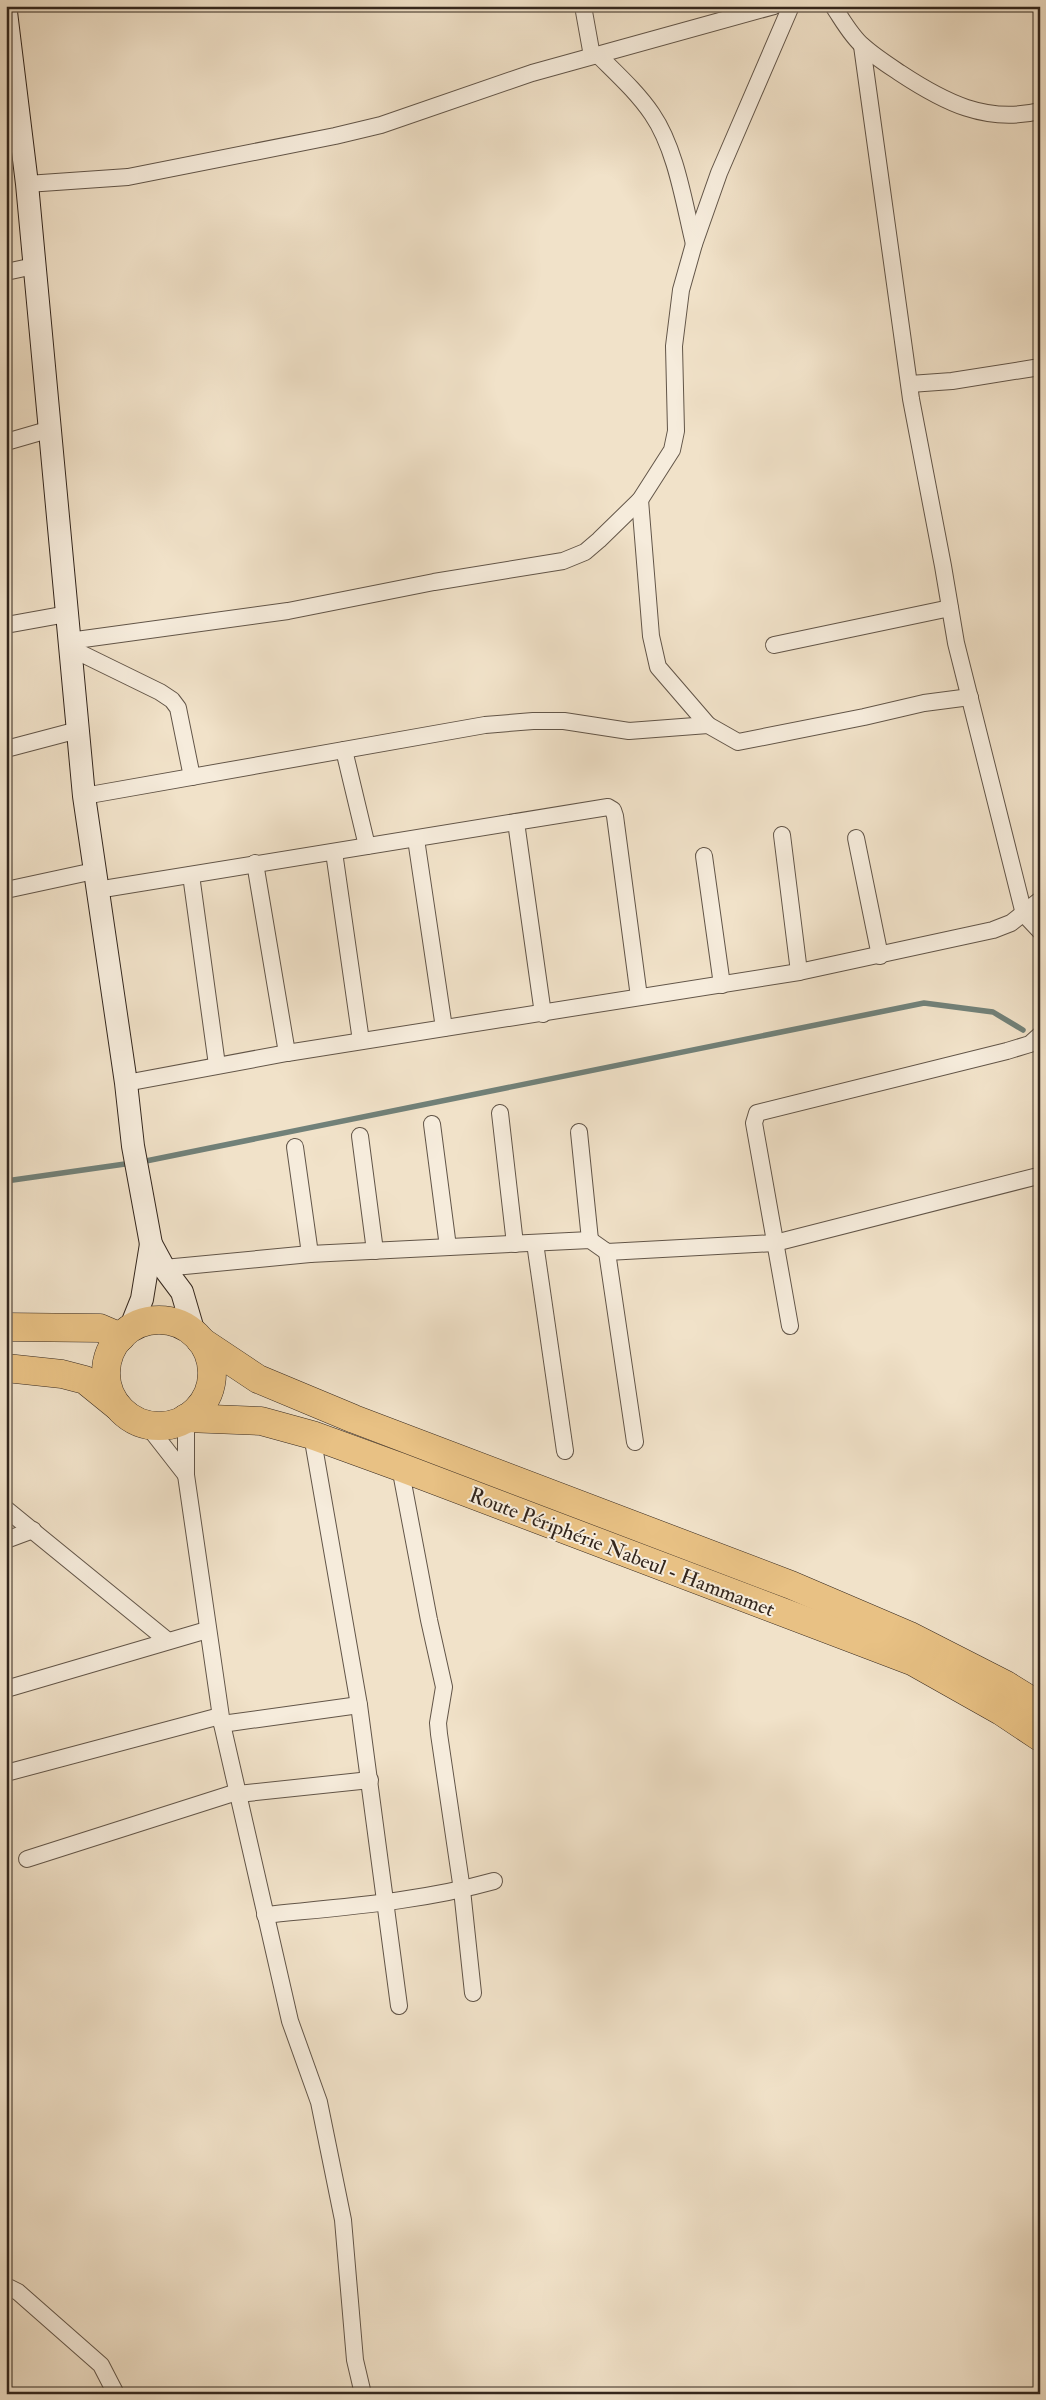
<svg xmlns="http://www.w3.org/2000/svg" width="1046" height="2400" viewBox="0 0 1046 2400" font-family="'IM FELL Double Pica',serif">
<rect width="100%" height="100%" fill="#f1e2c9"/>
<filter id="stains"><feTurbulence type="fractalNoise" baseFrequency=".004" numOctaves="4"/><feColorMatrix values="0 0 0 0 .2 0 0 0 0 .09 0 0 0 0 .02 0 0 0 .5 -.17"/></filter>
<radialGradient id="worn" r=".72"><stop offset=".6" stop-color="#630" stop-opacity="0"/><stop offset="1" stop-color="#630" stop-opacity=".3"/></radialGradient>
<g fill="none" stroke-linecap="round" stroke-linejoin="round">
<g stroke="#718179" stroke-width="5.5">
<polyline points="141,1162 924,1003 993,1012 1023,1030"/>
<polyline points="6,1181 132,1163"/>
</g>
<defs>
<g id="street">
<polyline points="583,6 592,56"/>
<path d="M833 6C842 19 851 36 863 46 874 56 888 65 900 73 944 102 986 124 1040 111"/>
<polyline points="862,46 911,399 943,566 956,643 1024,914 1040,931"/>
<path d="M598 55C617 74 637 92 652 114 676 149 684 203 694 244"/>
<polyline points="27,184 128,177 335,136 381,125 532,73 774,6"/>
<polyline points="6,272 34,266"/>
<polyline points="910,384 952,381 1040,367"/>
<polyline points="6,442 51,429"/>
<polyline points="640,500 651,636 658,667 708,725"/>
<polyline points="6,625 67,614"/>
<polyline points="69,641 288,611 434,582 563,561 585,552 599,540 640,500 672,450 676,431 674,346 681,290 694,244 719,173 791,6"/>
<polyline points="774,645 950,608"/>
<polyline points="70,648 160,692 172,700 178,708 192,777"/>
<polyline points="6,749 78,730"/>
<polyline points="344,750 367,846"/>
<polyline points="84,796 485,725 533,721 564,721 629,731 708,725 738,742 864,717 924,703 970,697"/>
<polyline points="516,822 543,1014"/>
<polyline points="782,835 799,972"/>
<polyline points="856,838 880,956"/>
<polyline points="416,839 444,1028"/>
<polyline points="334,852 361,1041"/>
<polyline points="704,856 722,985"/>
<polyline points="255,863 287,1053"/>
<polyline points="191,875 217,1065"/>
<polyline points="6,890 94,871"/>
<polyline points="97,890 608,807 613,810 615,816 639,997"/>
<polyline points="126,1083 287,1053 799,972 993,930 1011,923 1040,900"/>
<polyline points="500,1113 515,1244"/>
<polyline points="432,1124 448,1247"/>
<polyline points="579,1132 590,1240"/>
<polyline points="360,1136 375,1251"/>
<polyline points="295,1147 310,1254"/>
<polyline points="535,1243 565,1451"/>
<polyline points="607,1252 635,1442"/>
<polyline points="164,1268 310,1254 590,1240 607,1252 775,1243 1038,1176"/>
<polyline points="790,1326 754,1123 757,1113 1007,1051 1030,1044 1040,1035"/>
<polyline points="186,1418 186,1475 222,1724 290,2021 319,2102 343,2220 355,2360 363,2394"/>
<polyline points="147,1425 186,1475"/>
<polyline points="312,1435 359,1705 399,2006"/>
<polyline points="400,1467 429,1620 444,1687 438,1723 439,1734 462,1890 473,1993"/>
<polyline points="6,1509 168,1641"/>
<polyline points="6,1540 33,1530"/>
<polyline points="6,1689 207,1630"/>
<polyline points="222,1724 359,1705"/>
<polyline points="6,1773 220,1716"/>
<polyline points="238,1794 370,1780"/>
<polyline points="27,1859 237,1792"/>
<path d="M265 1915C342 1907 419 1902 494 1881"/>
<polyline points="6,2286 18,2292 101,2365 116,2394"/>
</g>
<g id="secondary">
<polyline points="6,12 27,184 84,796 126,1083 133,1146 151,1244 164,1268 182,1292 194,1333"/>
<polyline points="130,1329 142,1299 151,1244"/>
</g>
<g id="highway">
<circle cx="159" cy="1373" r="53"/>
<polyline points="6,1327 100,1328 121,1337"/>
<polyline points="201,1341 258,1379 354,1419 791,1585 908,1635 1006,1685 1040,1706"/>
<polyline points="6,1368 62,1374 85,1380 117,1406"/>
<polyline points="186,1418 261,1421 312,1435 400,1467 914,1662 1001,1711 1040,1737"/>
</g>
</defs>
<use href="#street" stroke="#625548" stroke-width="18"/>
<use href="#secondary" stroke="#33261d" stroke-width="24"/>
<use href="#highway" stroke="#33261d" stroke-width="29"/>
<use href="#street" stroke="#f6ecdc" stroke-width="16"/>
<use href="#secondary" stroke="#f6ecdc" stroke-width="22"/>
<use href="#highway" stroke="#e8c184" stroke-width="28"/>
</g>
<g text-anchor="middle" stroke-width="4" stroke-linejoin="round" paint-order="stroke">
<g font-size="21" fill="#33261d" stroke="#f6ecdc">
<text transform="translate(622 1552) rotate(21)" y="7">Route Périphérie Nabeul - Hammamet</text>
</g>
</g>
<rect width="1046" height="2400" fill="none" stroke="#f1e2c9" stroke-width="25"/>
<rect x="8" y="8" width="1031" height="2385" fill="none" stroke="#33261d" stroke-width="2.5"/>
<rect x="12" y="12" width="1021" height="2375" fill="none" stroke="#33261d"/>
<rect width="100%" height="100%" filter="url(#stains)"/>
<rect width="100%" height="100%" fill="url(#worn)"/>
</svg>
